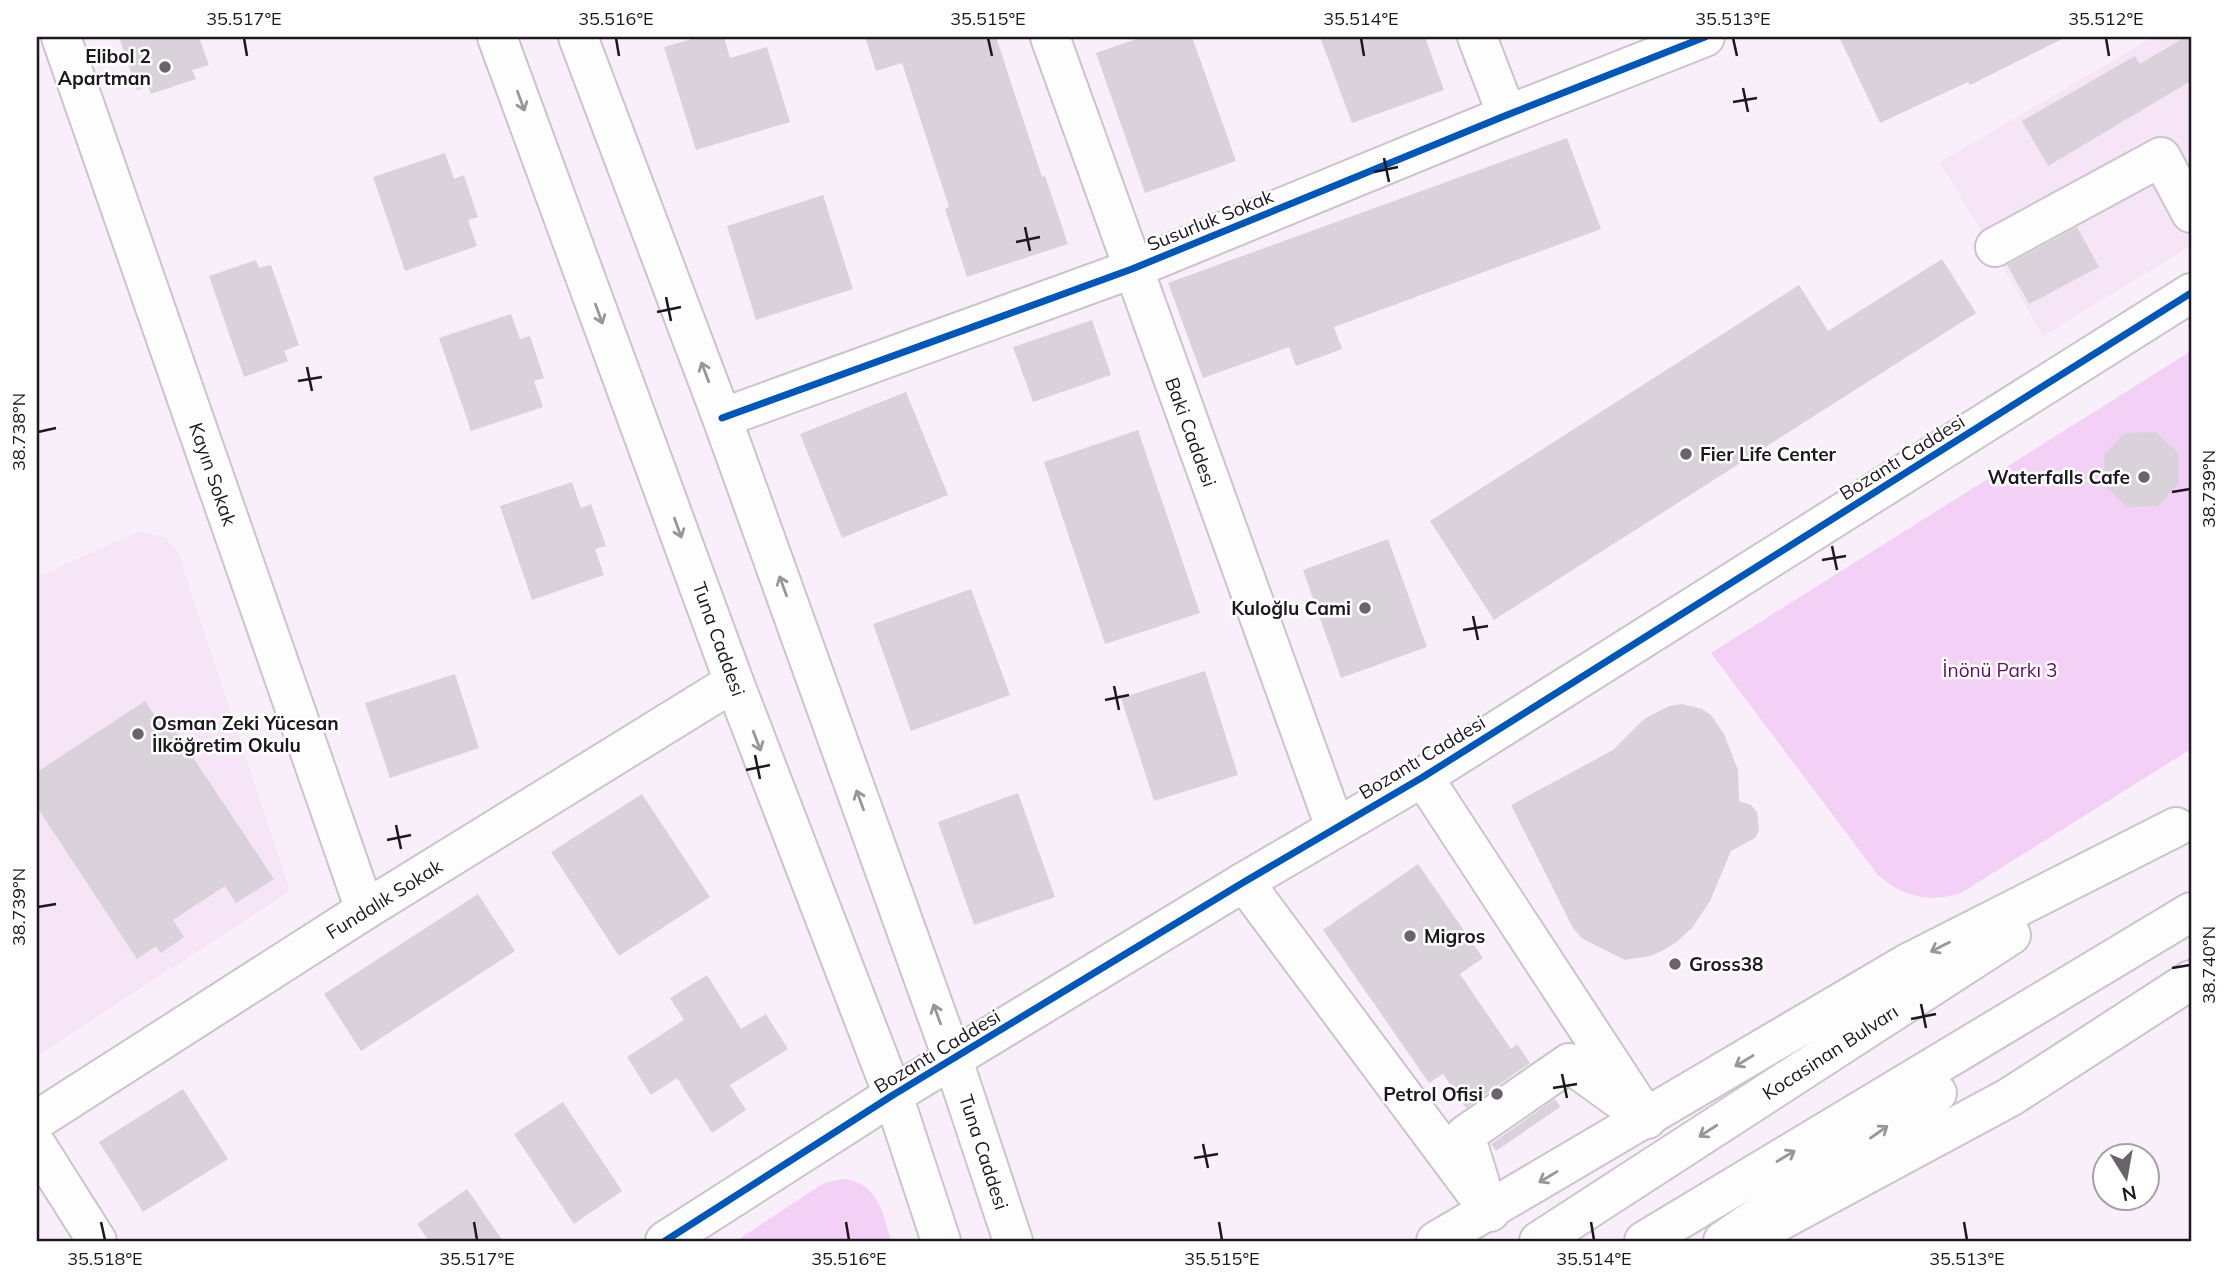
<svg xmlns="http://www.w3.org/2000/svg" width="2228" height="1278" viewBox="0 0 2228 1278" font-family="Mulish,sans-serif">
<rect width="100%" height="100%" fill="#f9effa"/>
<g fill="#f6e5f7">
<polygon points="2153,37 2191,37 2191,246 2043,336 1940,162"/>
<polygon points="140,531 166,538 178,552 290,891 37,1056 37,577"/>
</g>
<g fill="#f3d0f6">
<path d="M2191 351V749L1961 893C1929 903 1903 897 1878 875L1711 653Z"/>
<path d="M844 1179C878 1183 883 1213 891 1241H736L824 1183Z"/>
</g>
<g fill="#d9d2da">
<polygon points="119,37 199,37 209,65 192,70 196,79 151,94 148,86 137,90"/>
<polygon points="699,37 724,37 730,58 767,47 790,122 696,150 664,47"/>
<polygon points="865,37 996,37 1042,177 1045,176 1068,244 967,277 945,209 949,207 902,63 876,71"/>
<polygon points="1142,37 1192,37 1236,161 1145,193 1096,53"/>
<polygon points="1320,37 1425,37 1444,90 1352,123"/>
<polygon points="1839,37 2066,37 1970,85 1968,82 1880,123"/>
<polygon points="2185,37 2191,37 2191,81 2048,166 2022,121 2135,56 2140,64"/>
<polygon points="1567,138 1601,229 1334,327 1342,349 1296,366 1289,347 1203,378 1168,283"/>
<polygon points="445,153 454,179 464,175 478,217 468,220 477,246 405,271 373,177"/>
<polygon points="823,195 853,289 756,320 727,226"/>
<polygon points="2077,227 2099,267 2029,304 2007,265"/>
<polygon points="1942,259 1976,313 1494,620 1430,521 1799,285 1828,331"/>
<polygon points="256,260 259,268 271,265 299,345 284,351 288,361 244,377 209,276"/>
<polygon points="511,314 520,339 530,336 544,378 534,381 543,407 471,431 439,338"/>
<polygon points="1092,320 1111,375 1033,402 1013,347"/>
<polygon points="906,392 948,495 842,538 800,434"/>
<polygon points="1138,430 1200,613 1105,644 1044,462"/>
<polygon points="2156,432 2178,453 2179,483 2158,506 2127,507 2105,486 2104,455 2125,433"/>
<polygon points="572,482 581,508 591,504 606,546 595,549 604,575 532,600 500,506"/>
<polygon points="1388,539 1427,647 1341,678 1303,570"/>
<polygon points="971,589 1010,695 911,731 873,624"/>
<polygon points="1205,671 1238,775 1154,801 1121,698"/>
<polygon points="455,674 479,748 390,778 365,703"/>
<polygon points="145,701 159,722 166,717 274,879 236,903 225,886 173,920 184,937 161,953 156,946 137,959 37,807 37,772"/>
<polygon points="1682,704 1702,709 1711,715 1724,734 1738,770 1739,801 1751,805 1757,812 1759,831 1755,838 1731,851 1710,901 1692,928 1675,943 1662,951 1650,956 1625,960 1583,939 1573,928 1511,805 1613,750 1644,719 1669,706"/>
<polygon points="1018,793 1055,897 974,925 938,822"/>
<polygon points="642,794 710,897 619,956 551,852"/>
<polygon points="1418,864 1483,958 1460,974 1511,1049 1517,1044 1530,1063 1466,1108 1443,1074 1429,1083 1323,930"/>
<polygon points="478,894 515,951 361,1051 324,994"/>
<polygon points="707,975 741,1029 766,1014 788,1049 730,1085 746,1110 712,1133 677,1078 651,1095 627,1057 684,1020 670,998"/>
<polygon points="183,1089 228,1159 143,1212 99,1142"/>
<polygon points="1555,1099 1560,1107 1496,1151 1491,1144"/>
<polygon points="563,1102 622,1191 574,1224 514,1134"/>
<polygon points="467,1189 503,1241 429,1241 417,1224"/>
</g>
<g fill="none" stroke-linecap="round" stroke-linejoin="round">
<defs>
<g id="minor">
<polyline points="61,37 365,910"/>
<polyline points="1050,37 1335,827"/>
<polyline points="1477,37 1507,115"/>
<polyline points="1995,247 2161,157 2191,213"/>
<polyline points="722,418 1132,269 1507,115 1705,37"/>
<polyline points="1423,777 1647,1119"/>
<polyline points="1244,882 1490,1212"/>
<polyline points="37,1120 365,910 734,682"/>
<polyline points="37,1146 97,1241"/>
<polyline points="1480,1183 1465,1135 1569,1063 1630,1107"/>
<polyline points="1761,1231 2010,1097 2191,980"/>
<polyline points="665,1241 893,1095 1244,882 1423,777 2191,293"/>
</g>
<g id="major">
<polyline points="497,37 734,682 893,1095 941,1241"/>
<polyline points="578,37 722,418 953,1060 1013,1241"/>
</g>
<g id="highway">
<polyline points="1436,1241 1906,964 2176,827"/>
<polyline points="1539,1241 2011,935"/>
<polyline points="1644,1241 2191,912"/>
<polyline points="1723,1241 1937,1093"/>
</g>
</defs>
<use href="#minor" stroke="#cbc4cc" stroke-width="42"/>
<use href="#major" stroke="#cbc4cc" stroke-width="42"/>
<use href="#highway" stroke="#cbc4cc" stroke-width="42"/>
<use href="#minor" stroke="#fefdfe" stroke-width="38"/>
<use href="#major" stroke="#fefdfe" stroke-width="38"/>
<use href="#highway" stroke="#fefdfe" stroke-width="38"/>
<defs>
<g id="cycleway">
<polyline points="722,418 1132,269 1507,115 1705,37"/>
<polyline points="665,1241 893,1095 1244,882 1423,777 2191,293"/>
</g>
</defs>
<use href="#cycleway" stroke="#fff" stroke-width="11"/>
<use href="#cycleway" stroke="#0057b8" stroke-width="7"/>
</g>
<defs><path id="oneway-shaft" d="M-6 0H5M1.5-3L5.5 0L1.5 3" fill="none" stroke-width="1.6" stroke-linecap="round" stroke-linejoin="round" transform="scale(1.75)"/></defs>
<g stroke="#999699">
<use href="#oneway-shaft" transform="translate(521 101) rotate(70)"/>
<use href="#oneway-shaft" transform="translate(599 314) rotate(70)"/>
<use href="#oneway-shaft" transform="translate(705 372) rotate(-111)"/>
<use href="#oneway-shaft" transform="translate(678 528) rotate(70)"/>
<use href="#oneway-shaft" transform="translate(783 586) rotate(-110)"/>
<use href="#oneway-shaft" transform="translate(757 741) rotate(69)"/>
<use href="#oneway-shaft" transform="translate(860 800) rotate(-110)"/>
<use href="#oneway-shaft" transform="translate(1940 947) rotate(153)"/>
<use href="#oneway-shaft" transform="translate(937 1014) rotate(-110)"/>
<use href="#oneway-shaft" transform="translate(1744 1061) rotate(149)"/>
<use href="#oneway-shaft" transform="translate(1708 1131) rotate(147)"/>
<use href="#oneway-shaft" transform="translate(1879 1132) rotate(-35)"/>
<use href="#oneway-shaft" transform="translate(1786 1156) rotate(-31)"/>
<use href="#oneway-shaft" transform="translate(1548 1177) rotate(149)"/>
</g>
<path fill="none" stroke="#1d171e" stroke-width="2.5" d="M244 38 247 56M616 38 619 56M988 38 992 56M1361 38 1364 56M1733 38 1737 56M2106 38 2109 56M1743 88 1748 112M1733 102 1757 98M1384 158 1389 182M1374 172 1398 167M1025 227 1030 251M1016 242 1040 237M666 297 671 321M657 312 681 307M307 367 312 391M298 381 322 377M38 432 56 428M2172 492 2190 489M1832 546 1837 570M1822 560 1846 556M1473 616 1478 640M1463 630 1488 626M1114 686 1119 710M1105 700 1129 695M755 755 760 779M746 770 770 765M396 825 401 849M387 840 411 835M38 907 56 904M2172 968 2190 965M1921 1004 1926 1028M1911 1019 1936 1014M1562 1074 1567 1098M1553 1088 1577 1084M1203 1144 1208 1168M1194 1158 1218 1154M101 1222 105 1240M474 1222 477 1240M846 1222 849 1240M1219 1222 1222 1240M1591 1222 1594 1240M1964 1222 1967 1240"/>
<g fill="#6a636b" stroke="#fff" stroke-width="2.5">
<circle cx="165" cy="67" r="7"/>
<circle cx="1686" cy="454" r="7"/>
<circle cx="2144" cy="477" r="7"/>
<circle cx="1365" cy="608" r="7"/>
<circle cx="138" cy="734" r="7"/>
<circle cx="1410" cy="936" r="7"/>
<circle cx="1675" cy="964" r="7"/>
<circle cx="1497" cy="1094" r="7"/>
</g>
<g text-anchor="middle" stroke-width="5" stroke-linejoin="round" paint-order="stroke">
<g font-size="19" font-weight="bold" fill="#1d171e" stroke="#fff" text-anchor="end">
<text x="151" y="63">Elibol 2<tspan x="151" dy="22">Apartman</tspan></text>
<text x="1700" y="461" text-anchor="start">Fier Life Center</text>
<text x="2130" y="484">Waterfalls Cafe</text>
<text x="1351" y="615">Kuloğlu Cami</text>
<text x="152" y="730" text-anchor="start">Osman Zeki Yücesan<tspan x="152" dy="22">İlköğretim Okulu</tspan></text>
<text x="1424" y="943" text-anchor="start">Migros</text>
<text x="1689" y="971" text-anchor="start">Gross38</text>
<text x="1483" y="1101">Petrol Ofisi</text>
</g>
<g font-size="19" fill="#1d171e" stroke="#fff">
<text transform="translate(1210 220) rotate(-22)" y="7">Susurluk Sokak</text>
<text transform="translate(1191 432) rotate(70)" y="7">Baki Caddesi</text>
<text transform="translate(1902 457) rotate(-32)" y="7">Bozantı Caddesi</text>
<text transform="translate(213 474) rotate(71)" y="7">Kayın Sokak</text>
<text transform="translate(719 639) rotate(70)" y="7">Tuna Caddesi</text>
<text transform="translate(1422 757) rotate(-31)" y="7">Bozantı Caddesi</text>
<text transform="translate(384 899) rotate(-32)" y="7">Fundalık Sokak</text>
<text transform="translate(937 1051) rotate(-31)" y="7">Bozantı Caddesi</text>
<text transform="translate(1830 1052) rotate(-33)" y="7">Kocasinan Bulvarı</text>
<text transform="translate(984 1152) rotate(72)" y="7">Tuna Caddesi</text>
</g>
<g font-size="19" fill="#600b67" stroke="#fff">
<text x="2000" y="677">İnönü Parkı 3</text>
</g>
</g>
<rect width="2228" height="1278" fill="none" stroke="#ffffff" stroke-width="77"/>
<g transform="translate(2126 1177) rotate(169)"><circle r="33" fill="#ffffff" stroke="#a5a2a5" stroke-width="2"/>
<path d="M0-5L12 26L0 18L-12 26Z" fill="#6a636b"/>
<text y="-10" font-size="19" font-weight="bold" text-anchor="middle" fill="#1d171e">N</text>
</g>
<rect x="38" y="38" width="2152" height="1202" fill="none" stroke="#1d171e" stroke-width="2.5"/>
<g font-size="18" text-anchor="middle" fill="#1d171e">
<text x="244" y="25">35.517°E</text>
<text x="616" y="25">35.516°E</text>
<text x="988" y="25">35.515°E</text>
<text x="1361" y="25">35.514°E</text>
<text x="1733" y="25">35.513°E</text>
<text x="2106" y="25">35.512°E</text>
<text transform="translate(19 432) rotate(-90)" y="6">38.738°N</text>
<text transform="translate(2209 489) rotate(-90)" y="6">38.739°N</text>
<text transform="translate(19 907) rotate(-90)" y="6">38.739°N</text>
<text transform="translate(2209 965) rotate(-90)" y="6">38.740°N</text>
<text x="105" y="1265">35.518°E</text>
<text x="477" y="1265">35.517°E</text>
<text x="849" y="1265">35.516°E</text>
<text x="1222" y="1265">35.515°E</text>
<text x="1594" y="1265">35.514°E</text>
<text x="1967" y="1265">35.513°E</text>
</g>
</svg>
